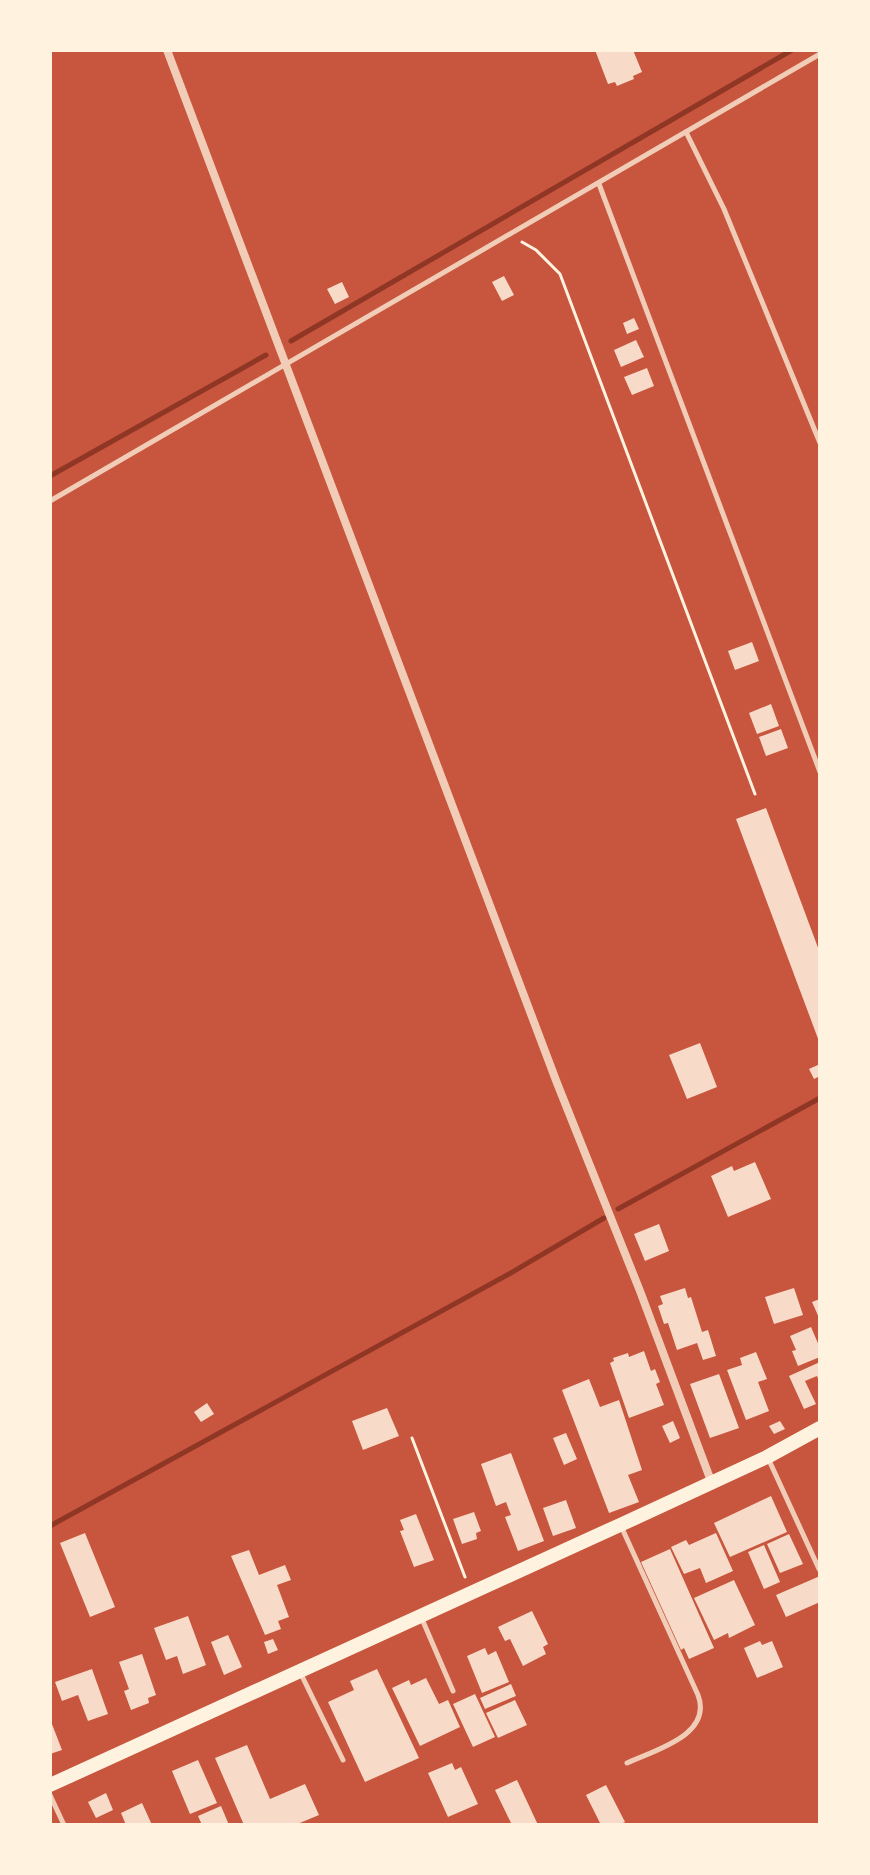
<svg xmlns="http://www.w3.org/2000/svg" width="870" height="1875" viewBox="0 0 870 1875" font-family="'Archivo Narrow',sans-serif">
<rect width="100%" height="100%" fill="#c8553d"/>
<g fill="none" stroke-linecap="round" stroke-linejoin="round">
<g stroke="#8f3625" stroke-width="5">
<polyline points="291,341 792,50"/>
<polyline points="50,476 266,355"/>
<polyline points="618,1209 820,1098"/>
<polyline points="50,1526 509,1274 604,1218"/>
</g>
</g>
<g fill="#f7dbc8">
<polygon points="595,50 633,50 642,72 633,76 634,79 617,86 615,82 608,84"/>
<polygon points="504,276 514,295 502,301 492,282"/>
<polygon points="342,282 349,297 335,304 327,289"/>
<polygon points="634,318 639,329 627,334 623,323"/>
<polygon points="636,340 644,357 621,367 614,350"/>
<polygon points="647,368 654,386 632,395 624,377"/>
<polygon points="752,642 759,661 735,670 728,651"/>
<polygon points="771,704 779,726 757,734 749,713"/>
<polygon points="781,729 788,748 766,756 759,737"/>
<polygon points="766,808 820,953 820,1044 736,819"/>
<polygon points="700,1043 717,1087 687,1099 669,1055"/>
<polygon points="820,1064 820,1076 814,1079 809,1069"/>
<polygon points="755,1162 771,1199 728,1217 711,1176 732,1166 734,1171"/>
<polygon points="659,1224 669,1251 645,1261 634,1234"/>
<polygon points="685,1288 688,1298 691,1297 702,1332 708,1330 716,1356 703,1360 697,1343 677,1350 668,1323 664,1324 658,1306 663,1304 660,1296"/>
<polygon points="794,1288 803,1315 774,1324 765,1297"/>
<polygon points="820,1299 820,1320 812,1302"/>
<polygon points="811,1327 820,1348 820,1357 798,1366 792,1351 796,1350 790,1336"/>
<polygon points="644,1351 651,1371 655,1369 660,1382 656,1384 664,1405 629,1418 610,1363 614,1361 613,1358 628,1353 629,1357"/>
<polygon points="756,1352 767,1379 758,1382 769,1411 746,1420 727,1370 742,1365 740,1358"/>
<polygon points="820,1362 820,1383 817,1376 805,1381 816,1404 804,1409 789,1376"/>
<polygon points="719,1374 739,1428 710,1438 690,1384"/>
<polygon points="589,1379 600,1407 619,1400 642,1470 628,1475 639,1502 609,1513 562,1390"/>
<polygon points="207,1403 214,1414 201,1422 194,1412"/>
<polygon points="387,1408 399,1436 363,1450 352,1421"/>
<polygon points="673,1421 680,1438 670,1443 662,1426"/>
<polygon points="780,1421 785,1429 774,1434 769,1426"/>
<polygon points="566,1433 577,1459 564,1465 553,1438"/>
<polygon points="511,1453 544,1541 518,1551 505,1517 511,1515 506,1502 496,1506 481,1464"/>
<polygon points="771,1496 787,1532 730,1557 714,1523"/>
<polygon points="566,1500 576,1528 553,1536 543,1508"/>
<polygon points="474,1512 481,1531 476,1533 477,1539 462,1544 453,1519"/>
<polygon points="416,1514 434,1560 414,1567 400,1531 404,1530 400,1520"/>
<polygon points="85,1533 115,1607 90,1617 60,1543"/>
<polygon points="716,1533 733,1571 706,1583 700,1568 684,1574 671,1547 686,1540 689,1545"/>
<polygon points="789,1534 803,1564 780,1573 767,1544"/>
<polygon points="764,1545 780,1582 764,1589 748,1552"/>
<polygon points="670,1549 714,1648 689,1659 684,1648 681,1650 641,1562"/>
<polygon points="249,1550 259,1575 285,1565 291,1580 277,1585 289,1617 278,1621 281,1629 265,1635 231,1556"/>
<polygon points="820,1576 820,1602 786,1617 776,1595"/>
<polygon points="734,1580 755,1625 729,1638 728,1633 714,1640 694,1598"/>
<polygon points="532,1611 548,1644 543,1647 546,1654 523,1666 510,1639 505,1641 498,1627"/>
<polygon points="188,1616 206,1665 183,1674 177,1656 166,1660 154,1628"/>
<polygon points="228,1635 242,1667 224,1675 211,1642"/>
<polygon points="273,1639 278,1650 268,1654 264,1642"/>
<polygon points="760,1641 762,1645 772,1641 783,1667 757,1678 744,1648"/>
<polygon points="485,1648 488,1655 496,1651 509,1682 482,1693 467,1656"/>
<polygon points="142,1654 156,1695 148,1698 149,1703 131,1710 124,1691 129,1689 119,1662"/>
<polygon points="92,1669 108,1714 88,1721 78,1695 62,1701 55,1682"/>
<polygon points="377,1669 419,1758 365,1782 328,1702 354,1690 350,1681"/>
<polygon points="426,1678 439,1704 448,1700 460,1727 420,1746 392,1688 409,1680 411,1685"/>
<polygon points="511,1684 516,1696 485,1709 480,1698"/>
<polygon points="475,1694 495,1737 473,1747 453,1704"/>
<polygon points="515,1700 527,1725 498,1738 486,1713"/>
<polygon points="50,1719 62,1750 50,1754"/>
<polygon points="247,1745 270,1799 305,1784 319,1815 295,1825 244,1825 215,1758"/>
<polygon points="198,1760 217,1803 190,1814 172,1771"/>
<polygon points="452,1763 455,1770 461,1767 478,1804 448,1817 428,1773"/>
<polygon points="517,1780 538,1825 512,1825 495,1790"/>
<polygon points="606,1785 625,1822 619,1825 601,1825 586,1795"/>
<polygon points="106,1793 113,1810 96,1818 88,1802"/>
<polygon points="142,1803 152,1825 126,1825 121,1813"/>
<polygon points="221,1806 229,1825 202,1825 198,1816"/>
</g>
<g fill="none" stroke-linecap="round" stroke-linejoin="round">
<g stroke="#fff3e0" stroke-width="3">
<polyline points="522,242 536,250 560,274 755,794"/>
<polyline points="412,1438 465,1577"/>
</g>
<g stroke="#f1ccb7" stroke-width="5">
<polyline points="686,132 724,209 820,443"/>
<polyline points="599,184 820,772"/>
<polyline points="50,501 820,54"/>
<polyline points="768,1458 819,1569"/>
<path d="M621 1526 698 1695C713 1735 655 1750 627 1763"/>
<polyline points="422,1619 453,1691"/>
<polyline points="301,1674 343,1760"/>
<polyline points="50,1795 64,1825"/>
</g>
<polyline stroke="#f1ccb7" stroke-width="8" points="167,50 557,1083 640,1291 711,1481"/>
<polyline stroke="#fff3e0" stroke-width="14" points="50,1785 620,1525 767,1457 820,1428"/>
</g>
<rect width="870" height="1875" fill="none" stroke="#fff3e0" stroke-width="104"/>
</svg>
